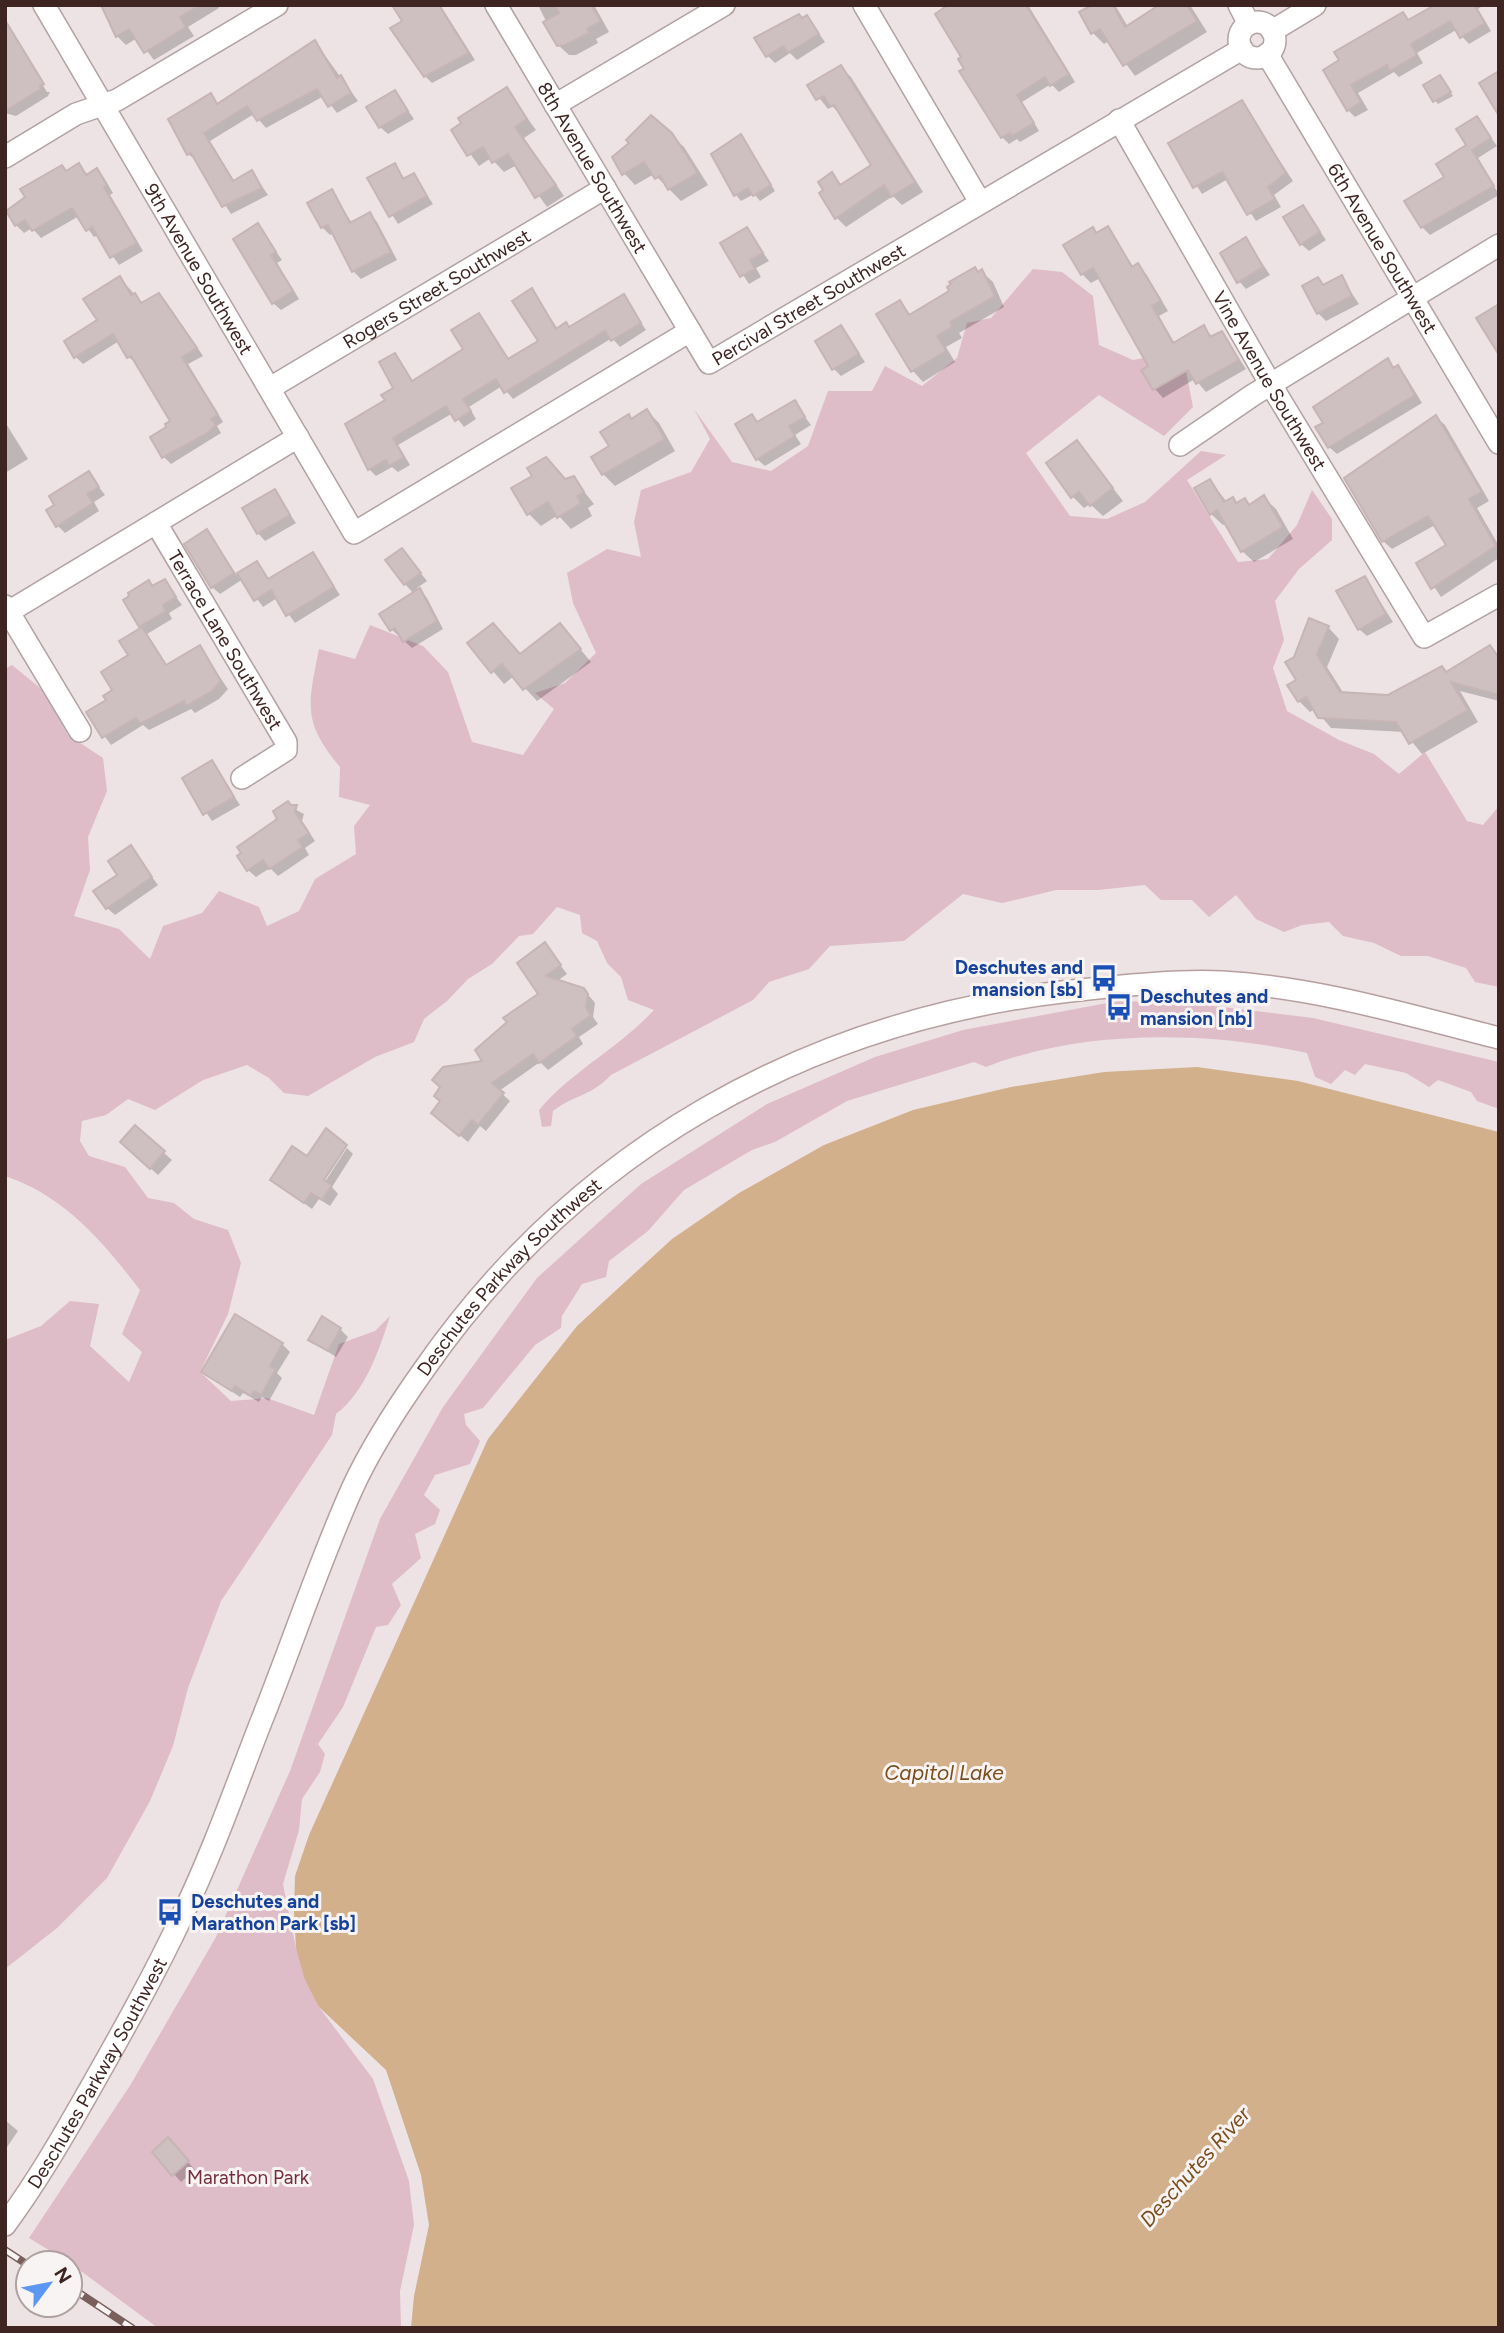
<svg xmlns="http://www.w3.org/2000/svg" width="1504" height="2333" viewBox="0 0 1504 2333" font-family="Figtree,sans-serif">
<rect width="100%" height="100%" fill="#ede3e4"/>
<g fill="#debcc8">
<path d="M1033 269 1062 272 1093 296 1099 345 1133 360 1182 351 1193 407 1164 436 1099 395 1026 453 1070 516 1107 519 1145 502 1201 451 1226 455 1187 480 1238 562 1268 559 1297 525 1312 490 1332 519V540L1299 569 1275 601 1284 640 1273 668 1287 711 1339 740 1374 754 1399 774 1425 752 1467 821 1483 825 1499 806V987L1475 982 1466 968 1428 956H1401L1374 943 1343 936 1329 922 1302 925 1284 932 1256 919 1236 895 1209 917 1192 900H1161L1145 885 1098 890H1056L1002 903 963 894 904 941 830 946 809 969 769 982 753 1000 611 1075C590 1097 575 1094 553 1111L551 1126 542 1127 539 1110C572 1071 619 1048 654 1010L628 1000 621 977 607 963 597 941 582 933 580 915 557 907 533 934 519 936 492 964 468 979 447 1001 424 1019 414 1042 375 1057 308 1096 284 1093 269 1078 247 1065 203 1080 155 1110 128 1099 106 1115 82 1121 80 1141 89 1156 125 1167 148 1198 174 1203 194 1219 228 1230 241 1263 228 1314 200 1372 231 1401 267 1398 314 1415 339 1344 375 1331 390 1316C379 1351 365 1392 336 1414L332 1435 221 1601 188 1688 173 1746 150 1801 107 1878 57 1928 5 1969V1340L41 1326 70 1301 99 1304 90 1346 129 1382 142 1352 122 1334 140 1290C103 1242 65 1196 5 1176V669L12 665 44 691 68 735 103 758 107 791 88 837 90 870 74 916 119 929 150 959 163 926 202 913 219 891 259 907 267 926 299 911 315 879 356 854 354 826 370 805 339 797 340 767C302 721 308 705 319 649L355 659 370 625 423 646 448 672 472 742 523 755 554 709 535 693 565 683 596 653 573 603 567 573 607 549 641 557 634 522 641 490 691 472 710 439 694 409 732 462 771 471 808 446 828 391H872L885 366 922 386 957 358 967 323 991 318Z"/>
<path d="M1118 1001 1189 1003 1313 1018 1499 1062V1109L1477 1101 1471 1092 1438 1080 1429 1087 1406 1073 1365 1064 1355 1075 1345 1070 1331 1084 1315 1077 1307 1053C1208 1031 1082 1029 986 1067L974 1062 847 1101 775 1142 752 1150 684 1190 648 1231 609 1261 606 1277 582 1284 562 1316 561 1328 535 1345 483 1408 464 1414 466 1425 480 1441 470 1464 435 1475 424 1495 440 1510 435 1524 415 1534 421 1558 392 1584 401 1605 388 1625 376 1627 343 1707 318 1744 325 1754 320 1772 302 1799 299 1830 283 1884 296 1948 319 2007 373 2079 409 2181 414 2225 400 2291 401 2328H158L70 2263 29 2238 131 2084 216 1937 290 1771 380 1519 443 1407 537 1278 641 1184 767 1104 875 1057 963 1030Z"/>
</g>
<polygon fill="#d2b08b" points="1197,1067 1298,1081 1499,1132 1499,2328 411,2328 414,2296 429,2225 421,2175 386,2070 319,2007 305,1980 296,1948 294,1911 295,1876 309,1835 488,1439 577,1326 672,1239 739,1193 824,1145 913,1110 1011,1087 1104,1072"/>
<g fill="#0003">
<polygon points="102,5 218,5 219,8 188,27 194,36 154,60 137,38 126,45 117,36"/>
<polygon points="394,5 440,5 475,60 432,83 425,76 405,22"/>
<polygon points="538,5 594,5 609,32 596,39 598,43 576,55 569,55 558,45"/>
<polygon points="975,5 1028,5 1075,82 1059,92 1051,84 1022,102 1039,131 1020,142 1017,139 1009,144 1002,137 966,69"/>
<polygon points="1095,5 1115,5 1128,27 1160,5 1190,5 1207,32 1135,76 1109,41 1104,44 1093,33 1081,13"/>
<polygon points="1438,5 1484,5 1478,9 1491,31 1469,44 1456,30 1417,53 1423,63 1399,77 1394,72 1358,93 1368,110 1355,117 1348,110 1341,61 1403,14 1410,21"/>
<polygon points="807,17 825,42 797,60 790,53 775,63 767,55"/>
<polygon points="5,24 47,92 50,92 48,96 16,116 5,113"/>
<polygon points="315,42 358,101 337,113 324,96 266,128 254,114 210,141 235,182 252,172 268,195 231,214 197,161 188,154 211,95 219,105"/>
<polygon points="841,68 851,77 923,192 902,205 893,196 846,227 837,218 832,175 842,185 874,165 841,115 832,106 828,109 810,86"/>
<polygon points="1443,80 1453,96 1438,104 1425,86"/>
<polygon points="507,90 536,130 524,138 564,196 547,207 517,165 504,172 491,158 479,166 453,130"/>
<polygon points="395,92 414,119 388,134 380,127"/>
<polygon points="1241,102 1293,181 1274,195 1281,207 1256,221 1228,179 1202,194 1170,144"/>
<polygon points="1477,118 1497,146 1478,158 1499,195 1430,235 1422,227 1446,178 1468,146"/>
<polygon points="671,135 684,147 708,185 681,201 654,174 635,185 624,173"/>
<polygon points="741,136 775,191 760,201 754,194 741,201 736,195"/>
<polygon points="79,165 88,175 97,170 104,178 113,193 110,195 143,251 119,265 98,235 94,237 79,216 41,238 32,228 24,233 16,225 67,172"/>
<polygon points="394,165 406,180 414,175 433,204 398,224 370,179"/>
<polygon points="331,191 352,223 369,214 377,222 397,260 361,279 353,271 334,233 330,235 322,227"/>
<polygon points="1303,207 1326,240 1309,251 1301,244"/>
<polygon points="258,226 282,260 277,263 299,299 281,310 273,303"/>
<polygon points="1107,228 1134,268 1137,266 1146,274 1168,311 1159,316 1175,344 1204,328 1212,336 1222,333 1246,369 1206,392 1195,379 1163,398 1155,389 1150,367 1100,278 1091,283 1082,274 1093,229 1098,234"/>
<polygon points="747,230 769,261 756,268 761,277 749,284 723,244"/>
<polygon points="1246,239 1270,275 1246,289 1239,281"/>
<polygon points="982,272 993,282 1004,307 959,333 962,338 946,347 955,362 923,382 913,371 879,315 899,302 912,316"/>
<polygon points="1341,277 1359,304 1326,321 1318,313 1318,279 1325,286"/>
<polygon points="120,278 143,304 159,295 166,302 203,356 188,364 223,422 217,426 221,433 171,464 164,457 172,422 137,363 128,357 119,341 83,364 76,357 99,321"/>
<polygon points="532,291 558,329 569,329 623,296 646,330 620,347 612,338 513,399 502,386 469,407 476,419 464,427 453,413 398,445 410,465 398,472 392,467 376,476 369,469 347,425 387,401 396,388 394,355 413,382 465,350 479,315 510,360 540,342"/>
<polygon points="841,327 865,362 841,376 834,369"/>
<polygon points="1387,361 1405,375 1422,403 1337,454 1329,447"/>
<polygon points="794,402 811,425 795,435 801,444 765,466 757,459 752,416 759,423"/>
<polygon points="647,411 659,423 675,451 615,486 603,474 611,447 632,420"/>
<polygon points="1436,417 1445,425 1489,501 1477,508 1499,546 1499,558 1441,597 1418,563 1448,545 1435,525 1392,549 1383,541"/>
<polygon points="5,422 28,459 5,473"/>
<polygon points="1077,442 1123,501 1103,516 1090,504 1084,508 1073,497"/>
<polygon points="88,473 105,495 94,502 99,511 65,533 57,525"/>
<polygon points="535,476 566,480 573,478 594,504 588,508 592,516 571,529 558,515 541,526 529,514"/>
<polygon points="1210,481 1227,502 1233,499 1238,504 1244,500 1250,506 1264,498 1276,509 1293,539 1254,562 1242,551 1227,523 1223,525 1211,514"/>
<polygon points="274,491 296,523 265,541 258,533"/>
<polygon points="206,532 237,575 257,563 270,580 313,554 340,595 295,623 277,598 263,607 243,579 220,594 212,587"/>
<polygon points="402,550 427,581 417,588 427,598 443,629 412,648 392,630 414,594 405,584"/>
<polygon points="1365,578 1393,622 1367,636 1359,629"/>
<polygon points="164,581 182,605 169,613 172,619 147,634 167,666 199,647 228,689 219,699 195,713 191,709 149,730 143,725 111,745 88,713 108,701 115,690 130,656 121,641 143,628 141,626 149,583 153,587"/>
<polygon points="560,625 591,662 537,701 514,676 504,684 469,643 521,656"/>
<polygon points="1328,627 1339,639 1327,667 1344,694 1388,697 1447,673 1490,647 1499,656 1499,701 1460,691 1478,722 1422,754 1404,732 1331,728 1315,709 1310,712 1299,701 1298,681"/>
<polygon points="212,762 240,805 212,821 184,779"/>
<polygon points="291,807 304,814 302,821 315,841 305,848 309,855 278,876 270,868 256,877 248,870 280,819"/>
<polygon points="130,848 158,885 115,915 107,908"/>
<polygon points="545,945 567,974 557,981 583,990 591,998 595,1003 593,1017 598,1024 579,1037 583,1044 548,1070 540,1062 499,1091 510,1101 486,1131 480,1126 468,1142 441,1120 541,994"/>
<polygon points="135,1127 172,1160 158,1175 130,1150"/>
<polygon points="347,1148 353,1154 332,1187 338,1194 330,1206 319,1199 312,1209 272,1180 321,1188"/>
<polygon points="340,1329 348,1337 336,1357 310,1340"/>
<polygon points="282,1344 290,1352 277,1373 282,1378 269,1401 262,1397 259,1402 243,1393 240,1397 203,1372"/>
<polygon points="5,2120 18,2131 5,2150"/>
<polygon points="175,2147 195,2170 181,2182 174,2174"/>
</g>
<g fill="#cebfc0" stroke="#c7b5b6" stroke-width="2">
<polygon points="101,5 200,5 180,17 186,27 144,53 129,29 116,37"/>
<polygon points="392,5 439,5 469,53 424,77 390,28 402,21"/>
<polygon points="555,5 591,5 601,21 587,29 589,33 565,45 557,46 543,22 559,13"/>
<polygon points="948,5 1026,5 1069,74 1050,86 1045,77 1017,95 1034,123 1012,136 1010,133 1001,138 959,71 964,69 958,59 961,57 935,14"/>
<polygon points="1092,5 1113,5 1125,27 1159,5 1187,5 1197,21 1123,66 1100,29 1091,34 1079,12"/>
<polygon points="1435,5 1477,5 1475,7 1485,23 1460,38 1450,21 1411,44 1417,55 1390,71 1387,65 1351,85 1361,102 1347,111 1323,70 1339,60 1334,52 1403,12 1408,20"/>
<polygon points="799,14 802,18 807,15 819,34 788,53 783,46 766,57 754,38"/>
<polygon points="5,20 44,84 40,86 41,89 5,111"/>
<polygon points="315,40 337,78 341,75 351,93 328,107 317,89 257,121 247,106 204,133 233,181 252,170 262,188 222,207 191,153 187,155 168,119 211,93 217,104"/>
<polygon points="841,65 915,182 891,197 884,185 835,219 819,193 823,190 818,182 832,172 840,185 871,165 834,105 830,107 824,96 816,100 807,85"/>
<polygon points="1499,71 1499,116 1479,83"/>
<polygon points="1440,75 1451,92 1433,102 1423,85"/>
<polygon points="507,87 527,119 515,127 556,185 535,198 508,154 492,163 483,147 467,156 451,130 461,123 458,118"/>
<polygon points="395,90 408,111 379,128 366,107"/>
<polygon points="1242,100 1286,173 1268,187 1275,199 1247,215 1222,172 1193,188 1168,143"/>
<polygon points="651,115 672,133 698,173 668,190 660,176 655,179 644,162 622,175 612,157 629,143 626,140"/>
<polygon points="1477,116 1491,138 1472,150 1494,186 1421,228 1404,201 1444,177 1436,164 1466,145 1456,129"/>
<polygon points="741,134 771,185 753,196 748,188 734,196 711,154"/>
<polygon points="79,163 86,175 97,168 107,185 104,187 137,243 110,258 92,227 86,231 72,208 32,231 25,220 15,226 6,211 25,197 20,189 62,165 66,171"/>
<polygon points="395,163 403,179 414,173 427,196 389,217 367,178"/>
<polygon points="332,189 350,223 370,212 391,252 352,272 328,225 321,228 307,203"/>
<polygon points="1303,205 1320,232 1300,245 1283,217"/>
<polygon points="258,223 276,252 271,255 293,291 272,304 233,239"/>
<polygon points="1108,226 1132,267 1138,263 1161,301 1152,306 1173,343 1204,325 1210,337 1222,331 1239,360 1196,384 1188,370 1153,390 1141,370 1148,366 1093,268 1081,275 1063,245 1093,227 1096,233"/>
<polygon points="747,227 763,253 750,260 755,269 740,277 720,243"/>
<polygon points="1246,237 1263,267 1237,283 1220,253"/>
<polygon points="975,267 978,272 982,269 995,296 950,322 952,327 937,336 946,351 911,372 876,314 900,300 909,315 949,291 947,287 951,284 949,282"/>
<polygon points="1342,275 1352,296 1317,314 1302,286 1318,277 1323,285"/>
<polygon points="120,276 131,295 135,293 141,303 159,293 197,348 182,357 218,415 211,419 216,425 206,434 162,458 150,437 166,427 165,424 170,421 131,356 127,358 113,334 74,358 64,341 97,320 83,299"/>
<polygon points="532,288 556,329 566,322 569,327 624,294 641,323 611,341 605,331 504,393 496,379 463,399 471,411 455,421 446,406 393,438 404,457 389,466 386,460 368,470 345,424 385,400 381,395 393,388 379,362 395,353 412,381 463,349 451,330 479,313 508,359 538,341 512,301"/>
<polygon points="1499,304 1499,355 1476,318"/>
<polygon points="841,325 859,354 832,370 815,341"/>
<polygon points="1388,358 1393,368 1398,365 1415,395 1328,448 1315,427 1323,423 1313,407"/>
<polygon points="795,400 805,417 789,426 795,436 756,460 735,424 752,414 757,422"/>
<polygon points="647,409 665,439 602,475 591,457 609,446 600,432 629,414 631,419"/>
<polygon points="1436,415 1482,492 1469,499 1496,546 1431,589 1416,563 1446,545 1428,516 1382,542 1344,478"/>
<polygon points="1077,440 1113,488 1090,506 1079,492 1071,498 1046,463"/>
<polygon points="546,457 565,479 574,476 584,492 577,496 581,503 557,518 548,502 527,515 511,488 532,476 527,468"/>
<polygon points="89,471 99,487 87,494 93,503 56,527 46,510 54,505 49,496"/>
<polygon points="1210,479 1224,502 1233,497 1236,503 1245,498 1249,505 1264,495 1283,527 1241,552 1217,510 1210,515 1194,488"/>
<polygon points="275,489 290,515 257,534 242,508"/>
<polygon points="207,529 234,573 211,588 184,544"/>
<polygon points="402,548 421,573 404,585 385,560"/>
<polygon points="313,552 334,587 286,616 271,590 254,601 237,573 257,561 268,579"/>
<polygon points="1365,576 1386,614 1358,630 1336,591"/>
<polygon points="165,579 176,597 163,605 166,611 139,627 123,600 129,596 128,593 149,580 152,586"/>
<polygon points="420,588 437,621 403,642 395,628 390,631 379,614"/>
<polygon points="1309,618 1329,626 1317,655 1340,692 1388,695 1442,666 1446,672 1490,645 1499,658 1499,695 1451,682 1468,710 1409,744 1396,722 1318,718 1306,697 1298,702 1287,685 1296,680 1285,662 1294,657"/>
<polygon points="493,623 520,654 560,623 581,649 523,690 502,664 491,673 467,643"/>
<polygon points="142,627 166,665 200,645 221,681 212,691 186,706 184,701 140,724 136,718 102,738 86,712 106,700 103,696 112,690 101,672 128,655 119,641"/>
<polygon points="212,760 234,797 203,815 182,778"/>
<polygon points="288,801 291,805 297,805 295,812 309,833 298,840 303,847 269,869 263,860 247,871 237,856 241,853 237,847 277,819 273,811"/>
<polygon points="131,845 152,877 106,909 93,891 117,875 108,861"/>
<polygon points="545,942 561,965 546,976 584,988 588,994 586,1008 591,1015 572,1029 577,1036 539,1063 533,1054 492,1083 504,1093 478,1125 472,1120 459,1136 431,1113 440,1101 434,1096 440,1087 432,1080 443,1067 482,1061 475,1050 507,1022 503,1018 538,994 517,963"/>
<polygon points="135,1125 165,1151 150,1169 120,1142"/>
<polygon points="326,1128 347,1145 324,1180 332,1185 322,1200 311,1193 304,1203 270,1180 292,1146 307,1156"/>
<polygon points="235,1314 283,1343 270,1366 276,1369 261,1395 254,1391 251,1396 235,1386 232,1391 201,1372"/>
<polygon points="322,1316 341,1328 328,1351 308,1340"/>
<polygon points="168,2137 189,2161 172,2176 152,2152"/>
</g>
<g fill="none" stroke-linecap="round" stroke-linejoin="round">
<defs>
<g id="street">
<path id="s1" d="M44 5 354 533 690 331"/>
<path id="s2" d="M496 5 709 363 1242 49"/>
<polyline points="864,5 980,202"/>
<polyline points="1239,5 1249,24"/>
<circle cx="1257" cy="40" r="18"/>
<polyline points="1272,31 1315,5"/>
<path id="s3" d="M1267 54 1499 443"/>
<polyline points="555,105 724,5"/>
<path id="s4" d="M1119 120 1271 385 1424 637 1499 595"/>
<polyline points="5,157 76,114 117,100 277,5"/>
<path id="s5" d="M270 388 605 188"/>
<polyline points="1180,445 1253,395 1499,245"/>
<path id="s6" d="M156 523 286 742V750L242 778"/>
<polyline points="5,606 80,731"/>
<polyline points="5,614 298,437"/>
</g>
<g id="secondary">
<path id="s7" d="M5 2225C36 2183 61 2140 86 2096 120 2036 154 1976 183 1914 213 1852 236 1786 261 1722 292 1645 318 1565 352 1489 371 1447 398 1406 425 1368 578 1149 805 1021 1070 991 1120 986 1172 980 1222 982 1316 987 1408 1015 1499 1038"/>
</g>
</defs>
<use href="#street" stroke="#b2a2a2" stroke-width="24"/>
<use href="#secondary" stroke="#b69f9e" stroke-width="24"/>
<use href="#street" stroke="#fff" stroke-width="21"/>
<use href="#secondary" stroke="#fff" stroke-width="21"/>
<defs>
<g id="rail">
<polyline points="5,2250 28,2265"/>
<polyline points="70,2287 132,2328"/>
</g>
</defs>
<use href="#rail" stroke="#7a605d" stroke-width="8"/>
<use href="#rail" stroke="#f9f4f4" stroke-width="5" stroke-dasharray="16" stroke-linecap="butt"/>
</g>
<defs>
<symbol id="bus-bare" viewBox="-9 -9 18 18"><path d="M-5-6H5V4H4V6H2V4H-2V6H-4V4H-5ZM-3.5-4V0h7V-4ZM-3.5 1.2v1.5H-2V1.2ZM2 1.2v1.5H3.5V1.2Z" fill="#1a4fb4" stroke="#f9f4f4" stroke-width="2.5" paint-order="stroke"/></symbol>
</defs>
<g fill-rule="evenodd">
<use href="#bus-bare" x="1085" y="959" width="38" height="38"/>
<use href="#bus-bare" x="1100" y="988" width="38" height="38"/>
<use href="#bus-bare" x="151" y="1893" width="38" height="38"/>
</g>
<g text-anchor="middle" stroke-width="6" stroke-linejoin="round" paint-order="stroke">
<g font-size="19" fill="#3e2522" stroke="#f9f4f4">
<text dy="7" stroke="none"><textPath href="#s2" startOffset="189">8th Avenue Southwest</textPath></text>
<text dy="7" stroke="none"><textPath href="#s3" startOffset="226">6th Avenue Southwest</textPath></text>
<text dy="7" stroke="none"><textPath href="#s1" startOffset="306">9th Avenue Southwest</textPath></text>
<text dy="7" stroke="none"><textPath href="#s5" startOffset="194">Rogers Street Southwest</textPath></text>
<text dy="7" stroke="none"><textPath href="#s2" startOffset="532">Percival Street Southwest</textPath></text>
<text dy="7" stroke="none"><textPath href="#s4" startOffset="301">Vine Avenue Southwest</textPath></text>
<text dy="7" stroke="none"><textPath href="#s6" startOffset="136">Terrace Lane Southwest</textPath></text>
<text dy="7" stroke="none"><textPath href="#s7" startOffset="1082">Deschutes Parkway Southwest</textPath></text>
<text dy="7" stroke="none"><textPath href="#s7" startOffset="178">Deschutes Parkway Southwest</textPath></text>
</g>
<g font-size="19" font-weight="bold" fill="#164399" stroke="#f9f4f4" text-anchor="start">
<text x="1083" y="974" text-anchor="end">Deschutes and<tspan x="1083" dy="22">mansion [sb]</tspan></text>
<text x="1140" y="1003">Deschutes and<tspan x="1140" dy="22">mansion [nb]</tspan></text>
<text x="191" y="1908">Deschutes and<tspan x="191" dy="22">Marathon Park [sb]</tspan></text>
</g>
<g font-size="19" fill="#752c3f" stroke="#f9f4f4">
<text x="248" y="2184">Marathon Park</text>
</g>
<g font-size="21" font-style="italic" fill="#7b4e1c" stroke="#f9f4f4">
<text x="944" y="1780">Capitol Lake</text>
<text transform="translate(1195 2167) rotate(-48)" y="7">Deschutes River</text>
</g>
</g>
<rect width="1504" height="2333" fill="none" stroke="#3e2522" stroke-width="14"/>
<g transform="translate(49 2284) rotate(58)"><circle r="33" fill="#f9f4f4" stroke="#aea1a0" stroke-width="2"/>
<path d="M0-5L12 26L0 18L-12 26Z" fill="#5c97f2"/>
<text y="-10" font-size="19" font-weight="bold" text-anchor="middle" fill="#3e2522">N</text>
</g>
</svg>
